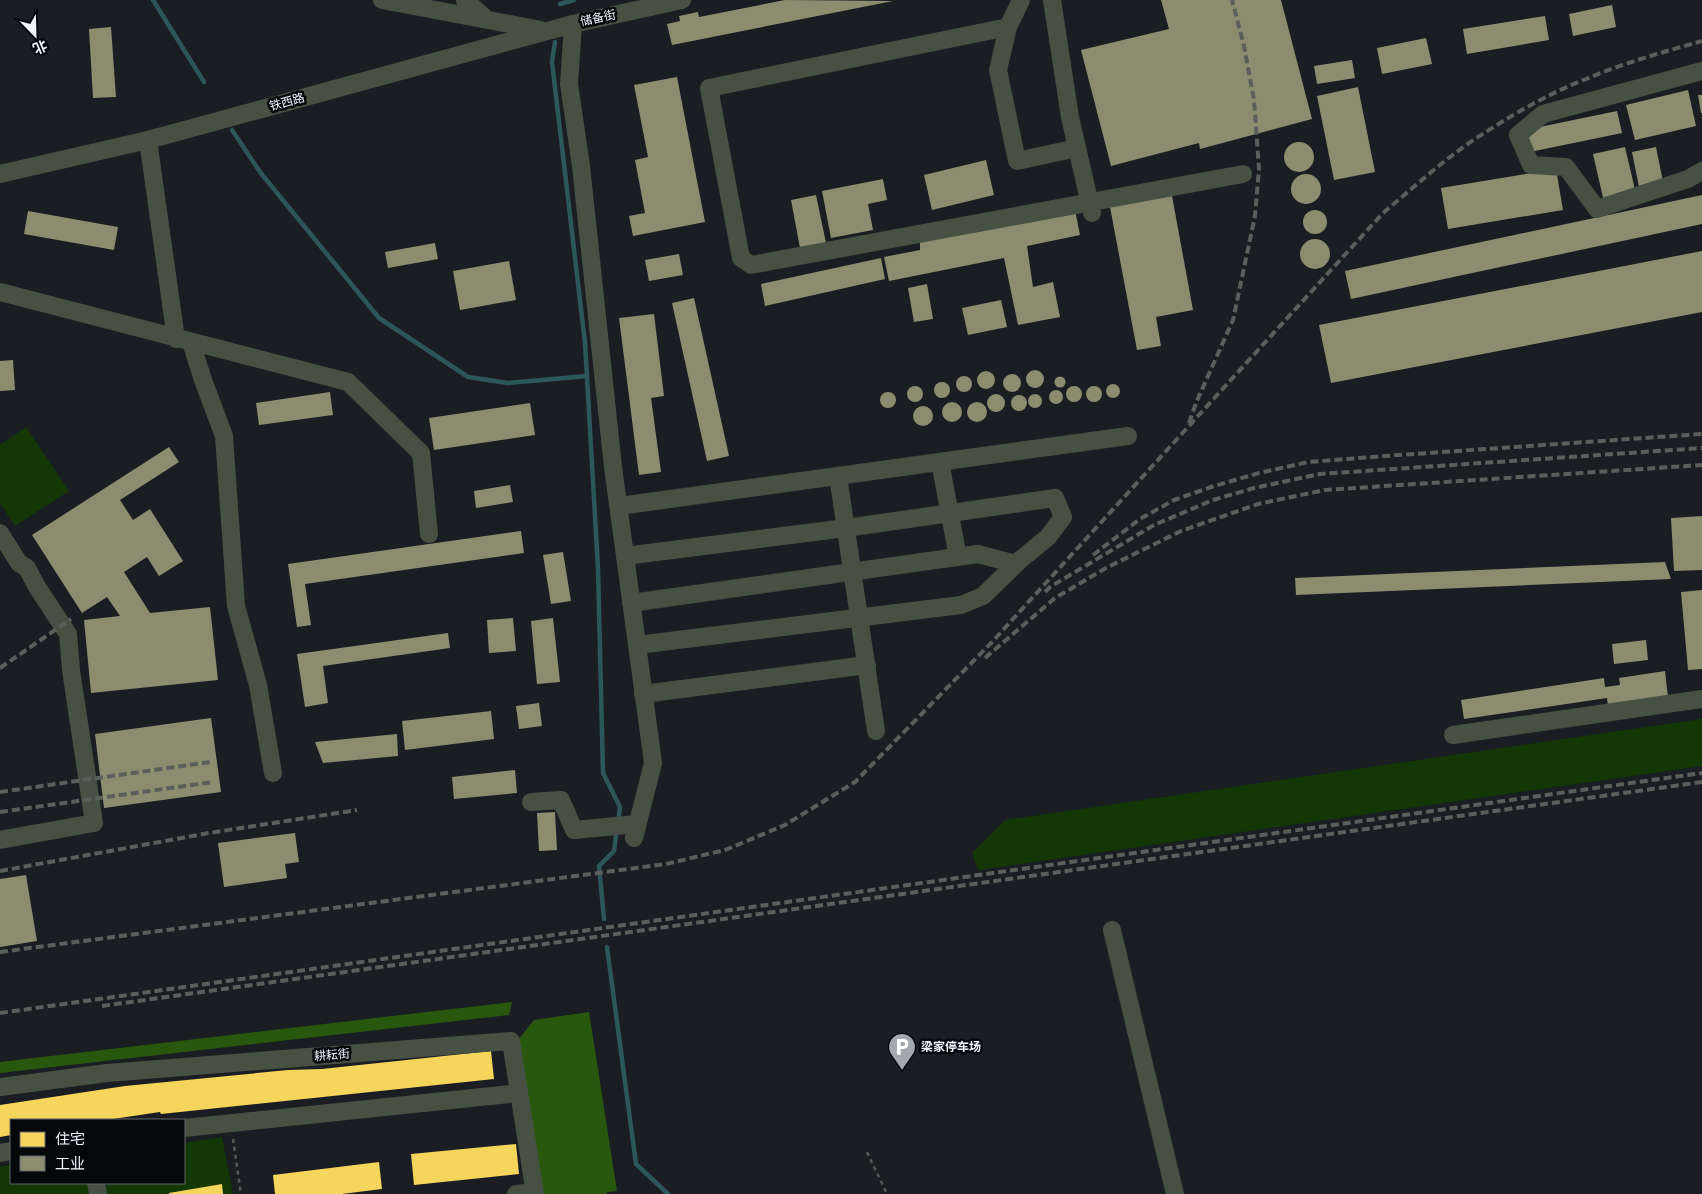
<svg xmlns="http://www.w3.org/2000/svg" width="1702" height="1194" viewBox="0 0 1702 1194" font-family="'Crimson Pro','Noto Sans SC',serif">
<rect width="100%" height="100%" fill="#1a1e23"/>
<g fill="#133705">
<polygon points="26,427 69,491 15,526 0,503 0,445"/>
<polygon points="1702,719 1702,766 978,870 972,853 1005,820"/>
<polygon points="222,1137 233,1194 107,1194 106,1183 184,1183 184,1143"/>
<polygon points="11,1165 11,1183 89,1183 90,1194 0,1194 0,1167"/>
</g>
<g fill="#28580d">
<polygon points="512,1002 509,1015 0,1073 0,1062"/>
<polygon points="589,1012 617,1191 607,1192 607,1194 543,1194 519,1039 534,1020"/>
</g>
<g fill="#f6d55c">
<polygon points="491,1051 494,1079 161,1114 160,1112 106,1120 11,1120 11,1135 0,1137 0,1105 125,1086 288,1070 322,1069"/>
<polygon points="516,1144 519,1174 414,1185 411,1154"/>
<polygon points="379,1162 382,1189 342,1194 275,1194 273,1175"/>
<polygon points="222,1184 223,1194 169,1194 169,1193"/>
</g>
<g fill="#8c8c6e">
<polygon points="785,0 893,1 672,45 667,24 680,21 679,16 698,12 699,17"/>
<polygon points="1161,0 1281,0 1312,119 1200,149 1199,143 1111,166 1081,50 1169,29"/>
<polygon points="1612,5 1616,27 1573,36 1569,14"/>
<polygon points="1545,16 1549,40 1467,54 1463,29"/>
<polygon points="111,27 116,97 93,98 89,29"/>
<polygon points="1426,38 1432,64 1382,74 1377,48"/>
<polygon points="1352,60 1355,78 1317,84 1314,66"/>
<polygon points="677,77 705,222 633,236 629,216 645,213 635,160 648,157 634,85"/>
<polygon points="1358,87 1375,172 1334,180 1317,96"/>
<polygon points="1688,90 1696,126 1635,140 1626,105"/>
<polygon points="1698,95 1702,95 1702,113 1701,113"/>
<polygon points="1617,111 1622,133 1530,152 1525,130"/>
<circle cx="1299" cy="157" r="15"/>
<polygon points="1625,147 1636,194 1604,202 1593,154"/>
<polygon points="1656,147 1664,187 1640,192 1632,152"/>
<polygon points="986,160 994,195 932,210 924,175"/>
<polygon points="1556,169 1563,210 1448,229 1441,188"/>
<circle cx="1306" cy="189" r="15"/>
<polygon points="883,179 887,200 868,204 873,230 831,238 822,191"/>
<polygon points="816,195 826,243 800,248 791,200"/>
<polygon points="1702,195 1702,224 1351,299 1345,271"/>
<polygon points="1172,196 1193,310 1156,317 1161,346 1137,350 1110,207"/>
<circle cx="1315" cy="222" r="12"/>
<polygon points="1075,210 1080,235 1027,246 1033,287 1053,282 1060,317 1018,325 1004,258 889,281 884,257 920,250 920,242"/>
<polygon points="28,211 118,227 114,250 24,234"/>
<circle cx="1315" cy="254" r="15"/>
<polygon points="435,243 438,259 388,268 385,252"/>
<polygon points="1702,251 1702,312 1331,383 1319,325"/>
<polygon points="679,254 683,275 649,281 645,260"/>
<polygon points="881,258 885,279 765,306 761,284"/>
<polygon points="509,261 516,300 460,310 453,271"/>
<polygon points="927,284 933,319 914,322 908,288"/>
<polygon points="694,298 729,456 707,461 672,303"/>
<polygon points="1001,300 1007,327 968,335 962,308"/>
<polygon points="654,314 664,396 651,398 661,472 639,475 619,318"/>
<polygon points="13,360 15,390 0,391 0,361"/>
<circle cx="1035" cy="379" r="9"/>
<circle cx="986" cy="380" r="9"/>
<circle cx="1012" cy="383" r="9"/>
<circle cx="964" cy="384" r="8"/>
<circle cx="1060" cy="382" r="5.5"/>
<circle cx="942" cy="390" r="8"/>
<circle cx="1113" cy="391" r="7"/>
<circle cx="915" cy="394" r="8"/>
<circle cx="1074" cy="394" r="8"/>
<circle cx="1094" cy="394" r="8"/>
<circle cx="1056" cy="397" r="7"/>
<circle cx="888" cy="400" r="8"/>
<polygon points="330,392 333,415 259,425 256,403"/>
<circle cx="996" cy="403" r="9"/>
<circle cx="1035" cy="401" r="7"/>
<circle cx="1019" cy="403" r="8"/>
<circle cx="977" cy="412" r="10"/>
<circle cx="952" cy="412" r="10"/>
<polygon points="530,403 535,435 434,450 429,418"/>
<circle cx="923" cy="416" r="10"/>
<polygon points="169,447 179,462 120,500 133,520 150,509 183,561 159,576 147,557 124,572 150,613 210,607 218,680 91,693 84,620 120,616 107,597 82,613 32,535"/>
<polygon points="510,485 513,502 476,508 474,491"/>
<polygon points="1702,516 1702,570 1674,571 1671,518"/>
<polygon points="521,531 524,553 305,584 311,625 297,627 288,564"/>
<polygon points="563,552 571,601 551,604 543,555"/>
<polygon points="1665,562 1671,579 1296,595 1295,578"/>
<polygon points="1702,590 1702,669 1688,670 1681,592"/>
<polygon points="513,618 516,651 489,653 487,620"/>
<polygon points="553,618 560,682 537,684 531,621"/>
<polygon points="448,633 450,648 323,666 328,703 305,707 297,654"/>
<polygon points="1646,640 1648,660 1614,664 1612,644"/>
<polygon points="1665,671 1668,697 1608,706 1607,698 1464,719 1461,700 1604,678 1605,687 1620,685 1619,678"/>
<polygon points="539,703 542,726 519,729 516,706"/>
<polygon points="491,711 494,739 405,750 402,721"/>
<polygon points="211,718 221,792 104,808 95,734"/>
<polygon points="397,734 398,756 323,763 315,742"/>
<polygon points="515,770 517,793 454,799 452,777"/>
<polygon points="555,812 557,850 539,851 537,813"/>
<polygon points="295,833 299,862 285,864 287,878 224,887 218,843"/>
<polygon points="26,875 37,941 0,947 0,879"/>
</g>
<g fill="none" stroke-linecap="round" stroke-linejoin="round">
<g stroke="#2b565a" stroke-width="4.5">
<polyline points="153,0 204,82"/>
<polyline points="560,4 574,0"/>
<polyline points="555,42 552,62 585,343 598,568 603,773 620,807 618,822"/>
<polyline points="232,130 260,172 379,318 468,377 508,383 587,376"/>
<polyline points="604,919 599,866 614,851 617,829"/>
<polyline points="607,947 636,1164 668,1194"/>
</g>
<g stroke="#535a53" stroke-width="2.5" stroke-dasharray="4 4" stroke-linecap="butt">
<polyline points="233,1139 241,1194"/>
<polyline points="867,1152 887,1194"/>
</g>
<g stroke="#465143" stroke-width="18">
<polyline points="382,0 541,30"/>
<polyline points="465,0 486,19"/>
<polyline points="1021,0 1008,27 709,88 741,258 751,265 1243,174"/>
<polyline points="1052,0 1070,117 1092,213"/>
<polyline points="573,24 569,84 581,166 613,467 653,763 634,838"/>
<polyline points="1008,27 998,70 1017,161 1077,148"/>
<polyline points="1702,71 1543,114 1518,135 1531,165 1566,167 1597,209 1688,179 1702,171"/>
<polyline points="148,140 176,339"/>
<polyline points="0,174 148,140 573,24 682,0"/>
<polyline points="0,292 348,382 421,453 429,534"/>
<polyline points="191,342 203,380 224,436 236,606 258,685 273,773"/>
<polyline points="940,462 958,557"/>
<polyline points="838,476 876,731"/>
<polyline points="619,506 1128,436"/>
<polyline points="0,533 19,563 27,568 37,587 68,634 71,670 94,823 0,840"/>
<polyline points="625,556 846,528 1055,498 1063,517 1048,537 1020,560 983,596 961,605 637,645"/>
<polyline points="631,603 978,554 1016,564"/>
<polyline points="643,694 867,665"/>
<polyline points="1453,735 1702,699"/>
<polyline points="531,802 561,800 574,830 637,824"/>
<polyline points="1112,930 1175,1194"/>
<polyline points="0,1087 107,1073 511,1041 535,1194"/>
<polyline points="184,1128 519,1093"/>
<polyline points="0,1153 11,1151"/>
<polyline points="96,1183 98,1194"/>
<polyline points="516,1194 534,1192"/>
</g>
<g stroke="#5a5f5c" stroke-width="4" stroke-dasharray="8 4" stroke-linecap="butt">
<polyline points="1189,423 1196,403 1233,320 1255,216 1259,169 1254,100 1244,46 1232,0"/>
<polyline points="1093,555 1140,519 1174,500 1211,487 1259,473 1308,462 1385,456 1702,434"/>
<polyline points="1045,592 1050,587 1154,525 1213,500 1254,488 1320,474 1702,448"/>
<polyline points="985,658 1055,598 1106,568 1181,531 1258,504 1325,490 1702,465"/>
<polyline points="0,668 71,619"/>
<polyline points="0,792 210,762"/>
<polyline points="0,812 213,782"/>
<polyline points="0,871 209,833 357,810"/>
<path d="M0 952 666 864 725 850 785 825 855 782 992 642 1383 213C1413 188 1442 161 1475 139 1510 116 1547 94 1586 79 1624 63 1663 52 1702 41"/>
<polyline points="102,1006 1702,782"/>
<polyline points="0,1013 1702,773"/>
</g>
</g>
<defs>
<symbol id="parking-pin" viewBox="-11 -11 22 30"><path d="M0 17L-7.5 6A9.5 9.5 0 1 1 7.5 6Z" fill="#a4a9af" stroke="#05080b"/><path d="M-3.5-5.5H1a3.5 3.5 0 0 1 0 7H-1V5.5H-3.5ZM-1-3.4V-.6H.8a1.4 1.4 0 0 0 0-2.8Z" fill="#fff"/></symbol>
</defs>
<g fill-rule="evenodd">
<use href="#parking-pin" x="886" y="1031" width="32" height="43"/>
</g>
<g text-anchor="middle" stroke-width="5" stroke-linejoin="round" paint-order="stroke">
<g font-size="12" fill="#eff4fa" stroke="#05080b">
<text transform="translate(598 18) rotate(-12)" y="4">储备街</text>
<text transform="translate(287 102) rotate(-15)" y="4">铁西路</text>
<text transform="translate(332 1055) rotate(-5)" y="4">耕耘街</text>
</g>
<g font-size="12" font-weight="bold" fill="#eff4fa" stroke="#05080b" text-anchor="start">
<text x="921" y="1051">梁家停车场</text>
</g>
</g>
<rect x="10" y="1119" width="175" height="65" fill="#05080b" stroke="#63666b"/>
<rect x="20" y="1132" width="25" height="15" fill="#f6d55c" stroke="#63666b"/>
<text x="55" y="1144" font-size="15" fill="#eff4fa">住宅</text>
<rect x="20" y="1156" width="25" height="15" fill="#8c8c6e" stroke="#63666b"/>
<text x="55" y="1169" font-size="15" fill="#eff4fa">工业</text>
<g transform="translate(35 35) rotate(157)" stroke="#05080b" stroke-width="4" paint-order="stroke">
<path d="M0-4L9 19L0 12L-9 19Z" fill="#eff4fa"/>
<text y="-8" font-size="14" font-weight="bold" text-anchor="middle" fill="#eff4fa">北</text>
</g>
</svg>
